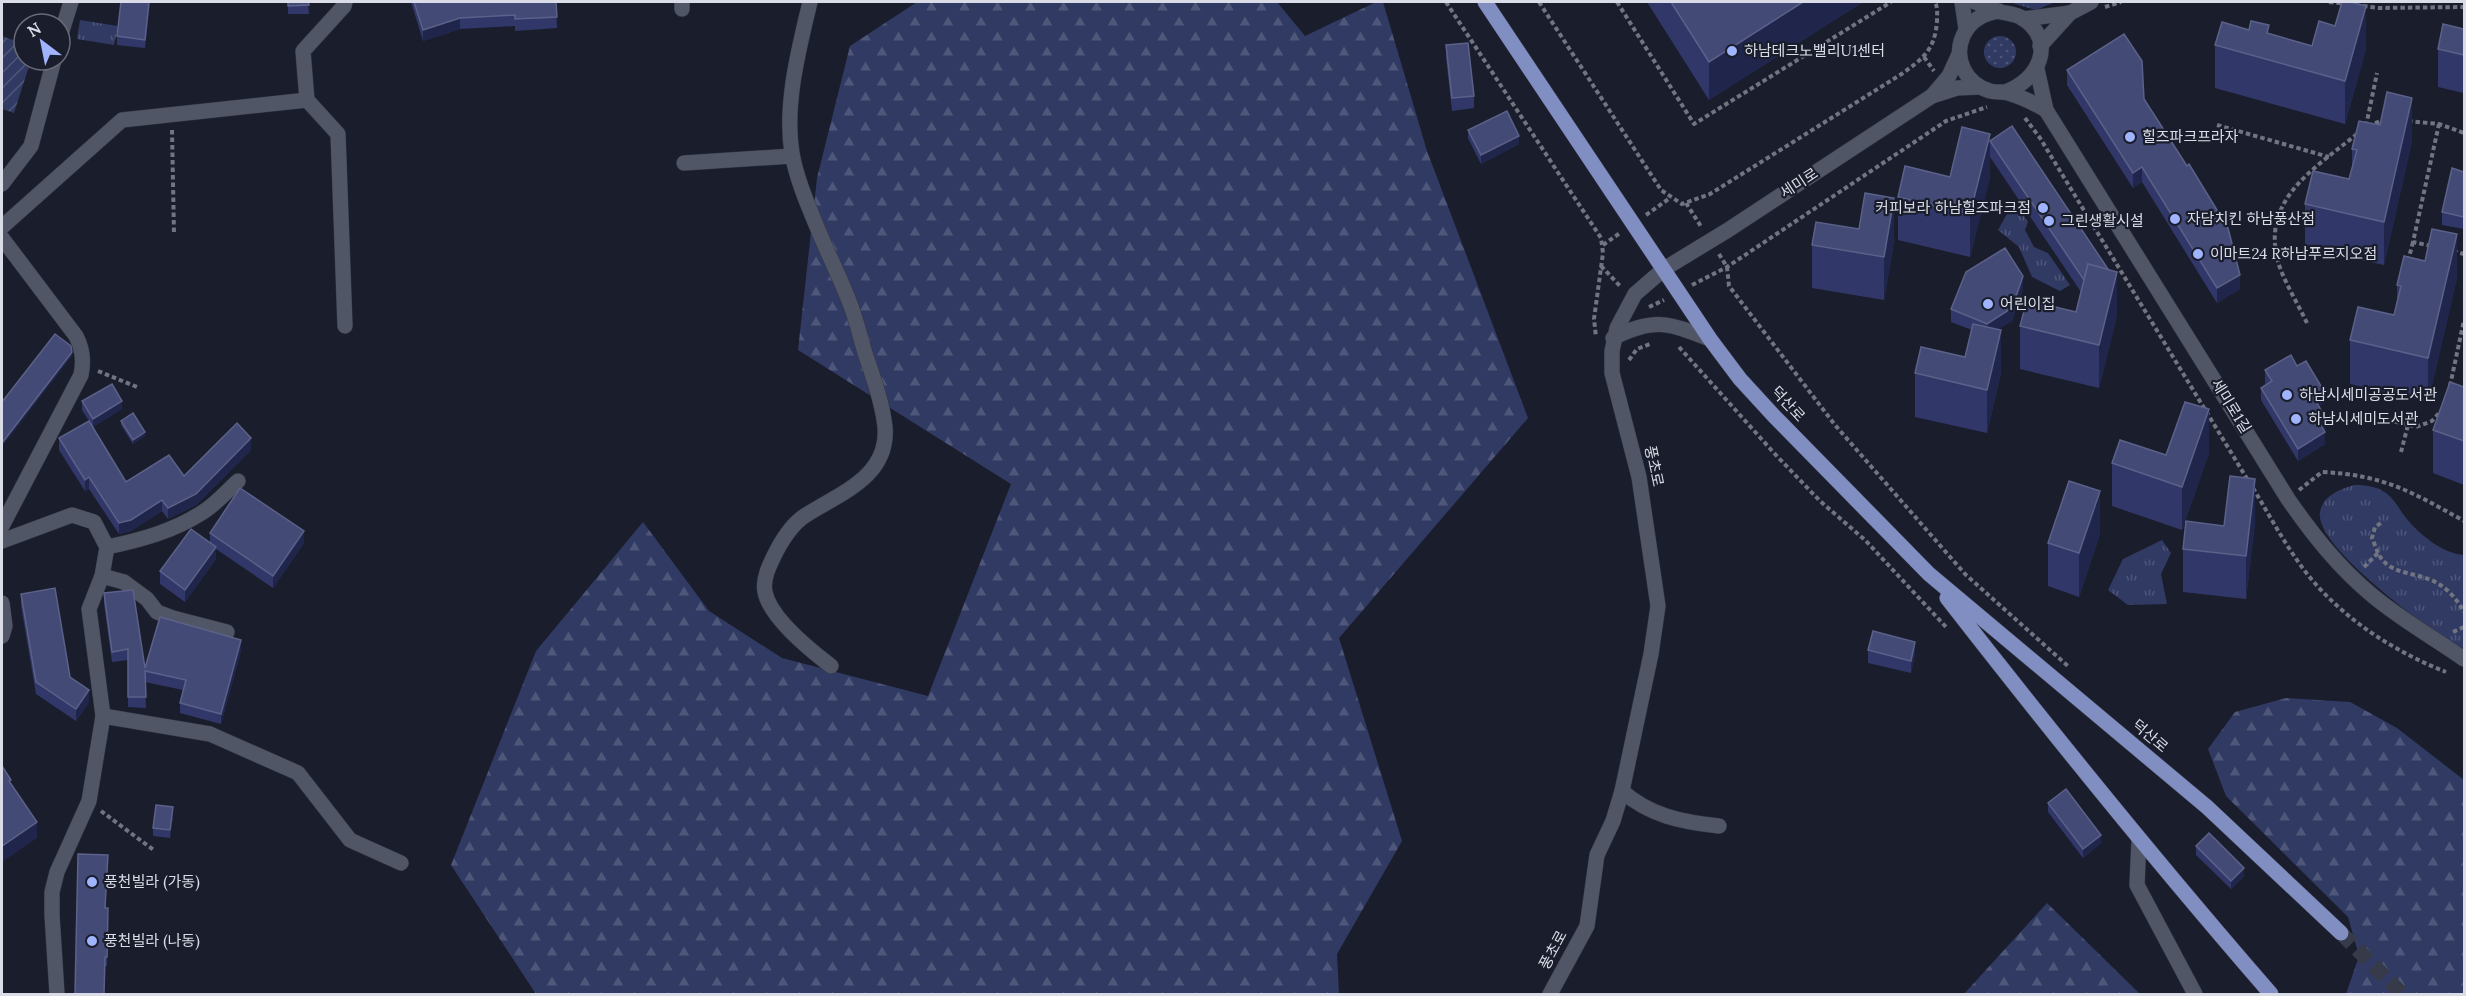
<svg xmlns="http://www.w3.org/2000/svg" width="2466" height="996" viewBox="0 0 2466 996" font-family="Lora,'Noto Sans KR',serif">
<defs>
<pattern id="grass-dots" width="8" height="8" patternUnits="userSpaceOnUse" patternTransform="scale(1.5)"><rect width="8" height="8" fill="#313a63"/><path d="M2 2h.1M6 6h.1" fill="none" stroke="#4e5679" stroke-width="1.8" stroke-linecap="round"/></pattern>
<pattern id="forest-firs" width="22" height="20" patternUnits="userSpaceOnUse" patternTransform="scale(1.5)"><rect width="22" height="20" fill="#313a63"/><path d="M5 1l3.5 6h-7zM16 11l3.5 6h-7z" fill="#4e5679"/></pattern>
<pattern id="park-tufts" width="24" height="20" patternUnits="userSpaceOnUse" patternTransform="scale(1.5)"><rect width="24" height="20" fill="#313a63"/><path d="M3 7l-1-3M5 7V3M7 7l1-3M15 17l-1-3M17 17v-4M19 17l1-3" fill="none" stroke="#4e5679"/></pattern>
<pattern id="garden-furrows" width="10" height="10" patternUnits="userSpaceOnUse" patternTransform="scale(1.5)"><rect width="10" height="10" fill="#313a63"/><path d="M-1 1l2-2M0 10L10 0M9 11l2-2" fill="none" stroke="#4e5679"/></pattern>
</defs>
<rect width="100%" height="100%" fill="#1a1d2c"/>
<circle fill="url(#grass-dots)" cx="2000" cy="52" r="16"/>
<g fill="url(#forest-firs)">
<polygon points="917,2 1277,2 1305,36 1376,2 1383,2 1427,151 1528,418 1339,638 1402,841 1337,954 1339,994 536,994 451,865 536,651 643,522 709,611 782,658 928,696 1011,484 798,350 817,178 850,46"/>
<polygon points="2286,698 2350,702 2397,728 2464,780 2464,994 2346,994 2359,956 2348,917 2226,796 2208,749 2235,712"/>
<polygon points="2047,903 2140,994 1964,994"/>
</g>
<g fill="url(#park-tufts)">
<polygon points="2009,2 2055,2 2036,10"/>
<polygon points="80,20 118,26 114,45 77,39"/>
<polygon points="2014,201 2028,222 2025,230 2034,247 2048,253 2070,285 2060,291 2032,277 2019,247 1998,230"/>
<path d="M2354 485C2366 485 2376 486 2386 493 2395 500 2399 509 2406 518 2419 534 2443 554 2464 555V648L2453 646C2426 625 2314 547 2320 512 2323 495 2341 489 2354 485Z"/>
<polygon points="2162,540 2171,553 2161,574 2167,604 2128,605 2108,590 2123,559"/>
</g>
<polygon fill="url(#garden-furrows)" points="2,36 24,44 24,60 31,60 14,113 2,109"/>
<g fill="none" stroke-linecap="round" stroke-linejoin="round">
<polyline stroke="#373a48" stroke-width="15" stroke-dasharray="15 8" stroke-linecap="butt" points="2341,933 2402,994"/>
<defs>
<g id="minor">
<polyline points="682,2 682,9"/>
<path d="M810 2C799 48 784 105 792 153 797 182 811 212 822 239 831 260 841 280 849 301 856 318 860 336 865 353 873 377 882 401 885 427 889 477 840 493 806 515 793 523 784 537 777 550 771 562 762 578 765 592 770 618 810 650 831 666"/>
<polyline points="1962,2 1966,29"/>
<path d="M1975 2C1982 5 1990 8 1997 11 2006 14 2015 13 2024 19 2057 43 2038 81 2005 92"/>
<path d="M1999 11C1983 14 1970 20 1963 36 1953 59 1966 84 1990 91 1996 93 2002 91 2008 93 2022 97 2034 103 2046 110"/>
<polyline points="2023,19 2070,13"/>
<polyline points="60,37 71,2"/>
<polyline points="2040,46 2070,13 2091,2"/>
<path d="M2037 69 2046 110 2288 499C2313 535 2339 568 2373 596 2402 620 2434 638 2464 659"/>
<polyline points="1932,96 1949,76 1959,54"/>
<polyline points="307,100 303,51 344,6 345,2"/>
<polyline points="684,163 792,156"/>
<polyline points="2,184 31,146 54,60"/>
<polyline points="2,227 122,120 307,100 338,134 345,326"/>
<path d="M2 238 76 336C83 349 84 361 81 375L2 526"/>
<path d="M1613 338C1654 317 1669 323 1710 339"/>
<polyline points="2,541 72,515 94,522 107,547 102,576 89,609 103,716 89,801 57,872 52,892 52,915 57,994"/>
<path d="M107 547C141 540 174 531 203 512 216 504 227 491 238 481"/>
<polyline points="102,576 124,582 147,599 157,612 173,618 227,632"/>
<polyline points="2,603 5,626 2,636"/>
<polyline points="103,716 210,734 298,773 350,840 401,863"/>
<path d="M1622 791C1650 816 1682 822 1719 826"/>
<polyline points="2139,839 2137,885 2195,994"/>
<polyline points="1550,994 1587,926 1597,855 1613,821 1622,791 1651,654 1658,606 1639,477 1612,373 1612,351 1617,328 1635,294 1664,269 1728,230 1932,96 1957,88 1979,87"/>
</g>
<g id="major">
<polyline points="1485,2 1710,339 1740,379 1774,416 1929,574 2207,807 2341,933"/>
<path d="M1947 598C2052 733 2159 865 2271 994"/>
</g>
</defs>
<use href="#minor" stroke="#343642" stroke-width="16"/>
<use href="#major" stroke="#343642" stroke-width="16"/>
<g stroke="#717481" stroke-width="4" stroke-dasharray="4.5 3" stroke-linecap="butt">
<polyline points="1446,2 1601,238 1603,253 1594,319 1596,337"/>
<path d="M1539 2 1661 190 1682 204 1710 194 1900 75C1923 59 1935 50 1937 21 1937 13 1938 8 1935 2"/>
<polyline points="1617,2 1694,124 1891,2"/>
<polyline points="2329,2 2347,4"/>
<polyline points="2363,6 2379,8 2464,7"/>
<polyline points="2105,7 2121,2"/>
<polyline points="1924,57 1934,71"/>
<polyline points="2025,118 2040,138 2249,482"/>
<polyline points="2408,121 2439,124 2464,133"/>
<polyline points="2217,125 2329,157"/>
<polyline points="2366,126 2377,73"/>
<polyline points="2368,126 2383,120"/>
<polyline points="172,130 174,234"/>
<polyline points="1686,203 1702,228"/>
<polyline points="1646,215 1670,198"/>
<polyline points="1603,245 1620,233"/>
<polyline points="2431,246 2413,242 2439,124"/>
<polyline points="2453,251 2464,254"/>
<polyline points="1719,254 1727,267 1729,286 1835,425 1965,574 2068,666"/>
<polyline points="2408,261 2413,242"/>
<polyline points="1601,266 1621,287"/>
<polyline points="1692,285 1727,267 1946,121 1987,107"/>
<polyline points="1649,307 1664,300"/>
<path d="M2307 323C2298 304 2286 285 2279 265 2259 200 2314 169 2357 134"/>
<polyline points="1679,347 1774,453 1820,501 1865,540 1947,628"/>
<polyline points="1629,360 1637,349 1650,344"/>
<polyline points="98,371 137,387"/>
<polyline points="2450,386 2464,320"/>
<polyline points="2358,412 2416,427 2432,421 2442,410"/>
<polyline points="2401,452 2408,425"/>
<path d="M2253 488C2268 513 2282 539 2299 563 2334 613 2390 650 2446 672"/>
<path d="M2299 490 2322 472C2384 475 2412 492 2464 521"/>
<polyline points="2378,553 2372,538 2375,527 2381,523"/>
<path d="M2364 567 2378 553C2388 574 2412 572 2431 580 2446 586 2457 599 2464 612"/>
<polyline points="2453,632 2464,627"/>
<polyline points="101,811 155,851"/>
</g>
<use href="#minor" stroke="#515667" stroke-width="15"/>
<use href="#major" stroke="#808ec2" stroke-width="15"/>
</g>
<g fill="#313869">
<polygon points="121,2 150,2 145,48 117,45 117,36"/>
<polygon points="288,2 308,2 309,14 288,14"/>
<polygon points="411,2 556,2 557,28 515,31 515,26 460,29 423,41"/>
<polygon points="1647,2 1863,2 1709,100"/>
<polygon points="2464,29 2464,93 2438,87 2438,49"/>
<polygon points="2249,30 2269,34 2312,46 2366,49 2345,124 2215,88 2215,45"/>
<polygon points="1446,45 1474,96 1474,108 1452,111 1446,58"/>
<polygon points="2067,70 2144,99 2187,166 2240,289 2217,303 2142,182 2133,188 2067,85"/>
<polygon points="1468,130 1519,144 1481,164 1468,138"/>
<polygon points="1990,141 2117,315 2099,388 2020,369 2020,326 2076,312 2081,292 1990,157"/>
<polygon points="2412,141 2384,265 2305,248 2305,204 2349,179 2352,168 2352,149"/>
<polygon points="2464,172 2464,229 2442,225 2442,212"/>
<polygon points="1950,177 1990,177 1970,257 1898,240 1898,197"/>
<polygon points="1894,241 1884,300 1812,288 1812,245"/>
<polygon points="2425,261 2457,278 2428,402 2350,384 2350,340 2394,315 2397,303 2397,285"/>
<polygon points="2023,288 2012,321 1998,329 2001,373 1987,433 1915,417 1915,373 1965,357 1972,330 1951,322 1951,309"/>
<polygon points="2297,366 2324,403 2319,406 2325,429 2324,430 2325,444 2298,461 2261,400 2261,388 2266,385 2265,383 2265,370"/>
<polygon points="2464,387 2464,485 2433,473 2433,430"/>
<polygon points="82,401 122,409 93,427 82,410"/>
<polygon points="121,421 145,436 133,444 121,425"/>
<polygon points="59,438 126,482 184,476 251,450 196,505 168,519 162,511 131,531 119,534 89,489 85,491 59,450"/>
<polygon points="2209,453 2182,530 2112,506 2112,463 2166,455"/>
<polygon points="2255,522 2246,599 2183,592 2183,549 2224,526"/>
<polygon points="210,533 304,543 273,588 216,549 216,559 185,602 160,584 160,571 210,542"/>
<polygon points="2100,534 2079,597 2048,586 2048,543"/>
<polygon points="104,593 145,668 241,651 221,724 180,713 180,703 183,690 145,682 146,708 128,707 128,660 112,662 104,604"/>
<polygon points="21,594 70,677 89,702 76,721 36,694 21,606"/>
<polygon points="1868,650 1915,654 1911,673 1868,663"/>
<polygon points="2048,803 2101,843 2083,858 2048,812"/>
<polygon points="173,816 170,838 153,836 153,828"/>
<polygon points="2196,846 2244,876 2231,889 2196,855"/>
<polygon points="108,863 105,908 108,908 107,966 105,966 75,994"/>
</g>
<g fill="#20264b">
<polygon points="149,2 150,2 145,48 145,40"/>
<polygon points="1803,2 1863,2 1709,100 1709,62"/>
<polygon points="2366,6 2366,49 2345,124 2345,81"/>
<polygon points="460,18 460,29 423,41 423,30"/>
<polygon points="2412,98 2412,141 2384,265 2384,222"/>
<polygon points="1990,134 1990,177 1970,257 1970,214"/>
<polygon points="1519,136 1519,144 1481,164 1481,155"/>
<polygon points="2142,167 2142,182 2133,188 2133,173"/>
<polygon points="1894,198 1894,241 1884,300 1884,257"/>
<polygon points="2457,234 2457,278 2428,402 2428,358"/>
<polygon points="2117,272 2117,315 2099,388 2099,345"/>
<polygon points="2240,275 2240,289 2217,303 2217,288"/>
<polygon points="2023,276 2023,288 2012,321 1987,337 1987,324"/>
<polygon points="2001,330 2001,373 1987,433 1987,390"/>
<polygon points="72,352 72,356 2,447 2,443"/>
<polygon points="2324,391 2324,403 2314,410 2314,398"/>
<polygon points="122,401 122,409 93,427 93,419"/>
<polygon points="2209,409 2209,453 2182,530 2182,487"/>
<polygon points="2325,417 2325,429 2318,433 2318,421"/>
<polygon points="145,432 145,436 133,444 133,440"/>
<polygon points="2325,432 2325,444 2298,461 2298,449"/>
<polygon points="251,438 251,450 196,505 168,519 168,508"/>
<polygon points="89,477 89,489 85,491 85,480"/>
<polygon points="2255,479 2255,522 2246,599 2246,556"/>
<polygon points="2100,491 2100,534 2079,597 2079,553"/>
<polygon points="162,500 162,511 131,531 119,534 119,523"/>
<polygon points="304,531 304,543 273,588 273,576"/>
<polygon points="216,547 216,559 185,602 185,590"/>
<polygon points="241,640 241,651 221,724 221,714"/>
<polygon points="1915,642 1915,654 1911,673 1911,661"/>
<polygon points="89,690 89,702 76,721 76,709"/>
<polygon points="173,807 173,816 170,838 170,830"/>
<polygon points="37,822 37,838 2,862 2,846"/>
<polygon points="2101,835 2101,843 2083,858 2083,849"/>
<polygon points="2244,868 2244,876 2231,889 2231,881"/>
</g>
<g fill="#434a76" stroke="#5b6188" stroke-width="1.5">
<polygon points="121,2 149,2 145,40 117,36"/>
<polygon points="288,2 308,2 309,5 288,6"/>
<polygon points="414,2 556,2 557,17 515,19 515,15 460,18 423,30"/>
<polygon points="1671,2 1803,2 1709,62"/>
<polygon points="2342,2 2351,2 2366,6 2345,81 2215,45 2222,22 2249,30 2251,21 2269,25 2267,33 2312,46 2319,21 2335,26"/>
<polygon points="2443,24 2464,29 2464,55 2438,49"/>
<polygon points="2124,34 2142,61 2144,99 2187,166 2189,164 2228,228 2240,275 2217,288 2142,167 2133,173 2067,70"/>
<polygon points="1468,43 1474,96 1452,98 1446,45"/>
<polygon points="2387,92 2412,98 2384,222 2305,204 2313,171 2349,179 2357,150 2352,149 2359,121 2380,125"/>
<polygon points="1507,111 1519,136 1481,155 1468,130"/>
<polygon points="2012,126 2108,269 2107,269 2088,264 2084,280 1990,141"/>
<polygon points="1962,127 1990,134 1970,214 1898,197 1905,166 1950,177"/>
<polygon points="2452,168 2464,172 2464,217 2442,212"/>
<polygon points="1865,193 1894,198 1884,257 1812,245 1816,222 1859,229"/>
<polygon points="2432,229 2457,234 2428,358 2350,340 2358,307 2394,315 2401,286 2397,285 2404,256 2425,261"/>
<polygon points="2005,248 2023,276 2012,308 1987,324 1951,309 1966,272"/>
<polygon points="2088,264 2117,272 2099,345 2020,326 2027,300 2076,312"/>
<polygon points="1973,324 2001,330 1987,390 1915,373 1921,347 1965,357"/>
<polygon points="55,334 71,346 72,352 2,443 2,402"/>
<polygon points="2291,355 2297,366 2306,361 2324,391 2314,398 2325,417 2318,421 2325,432 2298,449 2261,388 2272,381 2265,370"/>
<polygon points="2450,382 2464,387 2464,441 2433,430"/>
<polygon points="112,384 122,401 93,419 82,401"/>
<polygon points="2185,402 2209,409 2182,487 2112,463 2120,440 2166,455"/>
<polygon points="133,413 145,432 133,440 121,421"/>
<polygon points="89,421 126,482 169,455 184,476 237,423 251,438 196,494 168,508 162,500 131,520 119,523 89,477 85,480 59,438"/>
<polygon points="2230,476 2255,479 2246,556 2183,549 2186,521 2224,526"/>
<polygon points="2069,481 2100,491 2079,553 2048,543"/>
<polygon points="240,488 304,531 273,576 210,533"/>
<polygon points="191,529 216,547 185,590 160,571"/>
<polygon points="55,588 70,677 89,690 76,709 36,682 21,594"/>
<polygon points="133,590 145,668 160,617 241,640 221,714 180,703 186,680 145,671 146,697 128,697 128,649 112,652 104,593"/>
<polygon points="1873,631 1915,642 1911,661 1868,650"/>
<polygon points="2,766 11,780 9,781 37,822 2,846"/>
<polygon points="2066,789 2101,835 2083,849 2048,803"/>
<polygon points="156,805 173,807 170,830 153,828"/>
<polygon points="2209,833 2244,868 2231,881 2196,846"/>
<polygon points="78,854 108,855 105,908 108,908 107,957 105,957 104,994 75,994"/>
</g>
<g fill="#a0b3fd" stroke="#1a1d2c" stroke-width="2">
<circle cx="1732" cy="51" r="6"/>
<circle cx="2130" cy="137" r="6"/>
<circle cx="2043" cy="208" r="6"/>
<circle cx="2175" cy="219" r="6"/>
<circle cx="2049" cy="221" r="6"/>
<circle cx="2198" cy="254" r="6"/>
<circle cx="1988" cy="304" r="6"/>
<circle cx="2287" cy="395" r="6"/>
<circle cx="2296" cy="419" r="6"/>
<circle cx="92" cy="882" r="6"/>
<circle cx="92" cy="941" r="6"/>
</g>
<g text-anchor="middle" stroke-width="4.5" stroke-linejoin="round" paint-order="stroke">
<g font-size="15" fill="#dadde7" stroke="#1a1d2c" text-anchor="start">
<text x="1744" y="56">하남테크노밸리U1센터</text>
<text x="2142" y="142">힐즈파크프라자</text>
<text x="2031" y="213" text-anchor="end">커피보라 하남힐즈파크점</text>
<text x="2187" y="224">자담치킨 하남풍산점</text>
<text x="2061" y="226">그린생활시설</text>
<text x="2210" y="259">이마트24 R하남푸르지오점</text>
<text x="2000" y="309">어린이집</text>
<text x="2299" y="400">하남시세미공공도서관</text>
<text x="2308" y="424">하남시세미도서관</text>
<text x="104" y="887">풍천빌라 (가동)</text>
<text x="104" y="946">풍천빌라 (나동)</text>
</g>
<g font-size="15" fill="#dadde7" stroke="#1a1d2c">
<text transform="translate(1799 183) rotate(-33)" y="5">세미로</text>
<text transform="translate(1788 404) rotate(47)" y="5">덕산로</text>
<text transform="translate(2231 406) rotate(58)" y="5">세미로1길</text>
<text transform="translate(1654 466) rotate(78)" y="5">풍초로</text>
<text transform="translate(2150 736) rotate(40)" y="5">덕산로</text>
<text transform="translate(1553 950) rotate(-62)" y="5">풍초로</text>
</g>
</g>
<rect width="2466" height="996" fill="none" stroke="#dadde7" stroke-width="6"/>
<g transform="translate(42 42) rotate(328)"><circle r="28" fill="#1a1d2c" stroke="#676a77" stroke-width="1.5"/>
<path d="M0-4.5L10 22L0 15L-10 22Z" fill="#a0b3fd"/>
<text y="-9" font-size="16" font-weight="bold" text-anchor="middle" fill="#dadde7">N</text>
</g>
</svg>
